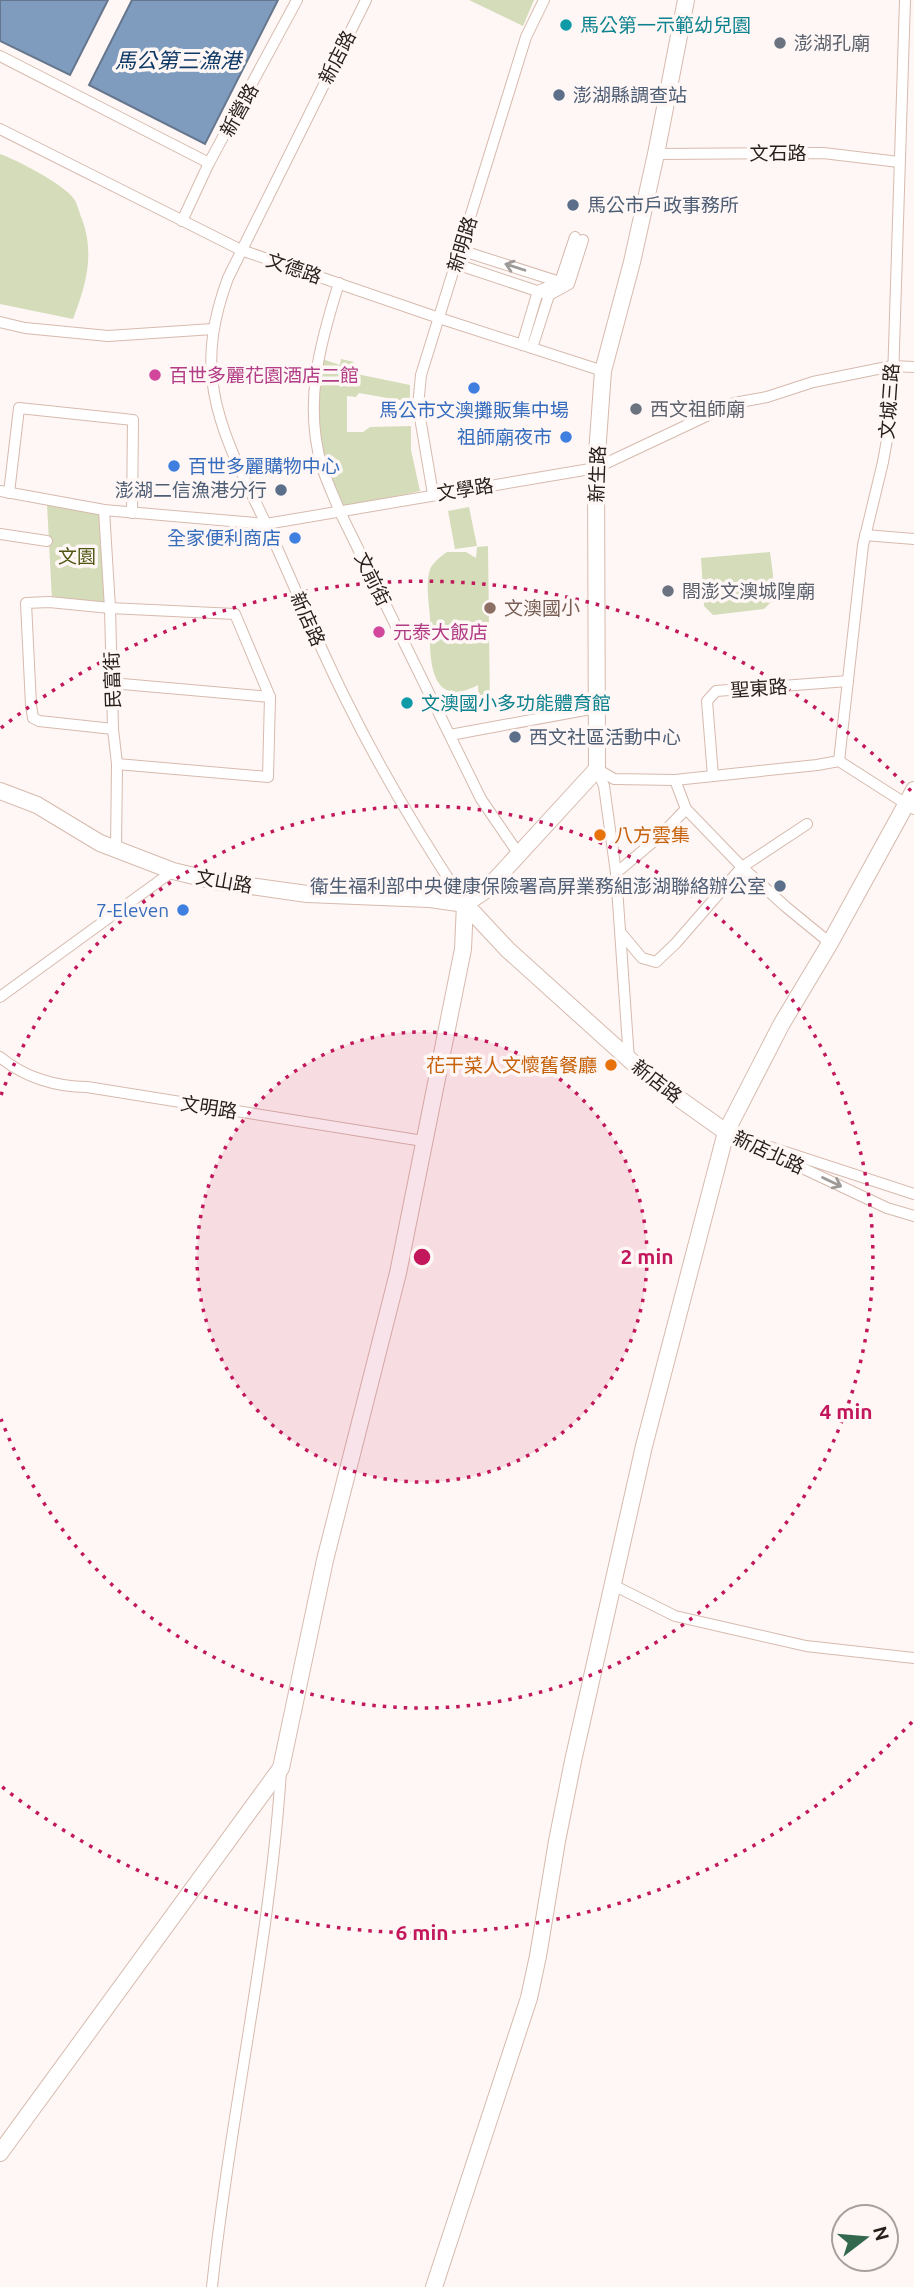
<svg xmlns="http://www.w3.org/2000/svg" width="914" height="2287" viewBox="0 0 914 2287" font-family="Ubuntu,'Noto Sans TC',sans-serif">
<rect width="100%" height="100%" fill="#fef7f5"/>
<g fill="#d4dcb9">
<polygon points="469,0 534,0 523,26"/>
<path d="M0 154C17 160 65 185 74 199 78 205 79 213 82 219 95 254 86 285 73 319L0 304Z"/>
<polygon points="322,359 340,365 341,359 354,362 352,373 410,385 410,402 359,393 356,397 347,396 347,432 363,432 370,427 411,426 411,450 420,491 341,509 324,465 316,414"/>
<polygon points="47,504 101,512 107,605 52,600"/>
<polygon points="469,507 477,546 455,549 448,511"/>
<path d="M488 546 490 709H479L478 685C425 713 430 648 430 617 429 603 425 580 431 567 435 561 441 556 447 552H466L476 558 477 547Z"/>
<polygon points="770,552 773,575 772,601 764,609 713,615 704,606 701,558"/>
</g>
<g fill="#7f9cbf" stroke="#65768d" stroke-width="2">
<polygon points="0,0 108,0 70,75 0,41"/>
<polygon points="132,0 278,0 205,144 89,85"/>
</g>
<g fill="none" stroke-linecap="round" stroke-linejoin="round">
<defs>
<g id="street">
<path d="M366 0 228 278C214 316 207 352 214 392 223 444 252 492 273 539 297 592 319 646 345 698 380 769 421 838 465 904"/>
<polyline points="905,0 892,411 883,462 863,545 839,761 914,809"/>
<polyline points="0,56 209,163"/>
<polyline points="0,129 241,250 439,318 603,371"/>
<polyline points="656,154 823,153 899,162"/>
<polyline points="182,221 209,163 297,0"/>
<polyline points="460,250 563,283"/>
<polyline points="456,264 543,293"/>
<path d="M339 283C320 343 303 404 322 467 327 482 334 497 340 512L481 799 518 853"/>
<polyline points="0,322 25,328 108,336 213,329"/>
<polyline points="522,345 538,291 560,282 575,237"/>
<polyline points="532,348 549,295 569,284 583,240"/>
<polyline points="0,491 104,510 266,524 596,468 734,403 767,397 813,382 892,366 914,367"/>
<polyline points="9,493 19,408 133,420 132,513"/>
<polyline points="433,494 418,406 421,375 526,37 544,0"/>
<polyline points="104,510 110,608 113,729 117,764 116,850"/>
<polyline points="0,534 47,541"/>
<polyline points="865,535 914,539"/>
<polyline points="111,683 270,697"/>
<polyline points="113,729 39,721 33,718 31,705 26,603 49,602 110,608 235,614 270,697 268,777 117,764"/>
<polyline points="450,735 596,708"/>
<polyline points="597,769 604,786 616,873 629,1060"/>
<polyline points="597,769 614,779 675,780 817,765 839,761"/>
<polyline points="713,776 707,701 716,691 848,681"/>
<polyline points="675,780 686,809 742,867 786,907 830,943"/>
<polyline points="616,873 659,837 686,809"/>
<polyline points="621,933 642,958 656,962 676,943 742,867 807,824"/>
<polyline points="0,997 173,871"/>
<path d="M0 1057C24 1077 56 1087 87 1087L423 1141"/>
<polyline points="726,1132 887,1208 914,1216"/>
<polyline points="770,1147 914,1194"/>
<polyline points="613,1585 675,1616 806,1646 914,1658"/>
<path d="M212 2287C230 2114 270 1944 281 1771"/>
</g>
<g id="secondary">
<polyline points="0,791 37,805 100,843 173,871 215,881 307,894 430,899 465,904"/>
<polyline points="465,904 486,890 597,769 596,468 603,371 632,262 656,154 686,0"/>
<polyline points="465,904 508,950 650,1078 726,1132"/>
<polyline points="0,2153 281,1768 325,1560 398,1273 463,949 465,904"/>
<polyline points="434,2287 529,1998 538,1956 557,1841 573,1761 644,1446 726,1132 781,1025 830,943 914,790"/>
</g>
</defs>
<use href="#street" stroke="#d7baae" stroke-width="12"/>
<use href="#secondary" stroke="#d7baae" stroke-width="18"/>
<use href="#street" stroke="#fff" stroke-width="10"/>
<use href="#secondary" stroke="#fff" stroke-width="16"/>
</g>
<defs><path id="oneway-shaft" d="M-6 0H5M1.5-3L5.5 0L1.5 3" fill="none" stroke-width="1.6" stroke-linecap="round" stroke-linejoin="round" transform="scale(1.75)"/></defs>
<g stroke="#9e9a98">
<use href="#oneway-shaft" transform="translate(515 267) rotate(-162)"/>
<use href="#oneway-shaft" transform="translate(832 1182) rotate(25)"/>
</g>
<circle cx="422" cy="1257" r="225" fill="#c2185b" fill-opacity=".12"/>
<g fill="none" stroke="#c2185b" stroke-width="3.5" stroke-dasharray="3.5 7">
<circle cx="422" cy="1257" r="225"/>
<path d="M1 1095A451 451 0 1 1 1 1419"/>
<path d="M912 1722A676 676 0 0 1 1 1786M1 728A676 676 0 0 1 912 792"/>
</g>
<g fill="#0f9aa8" stroke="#fef7f5" stroke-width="2.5">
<circle cx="566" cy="25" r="7"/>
<circle cx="407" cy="703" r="7"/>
</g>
<g fill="#6b7280" stroke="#fef7f5" stroke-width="2.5">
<circle cx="780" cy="43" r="7"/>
<circle cx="636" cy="409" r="7"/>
<circle cx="668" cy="591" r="7"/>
</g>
<g fill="#5c6f8a" stroke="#fef7f5" stroke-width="2.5">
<circle cx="559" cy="95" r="7"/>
<circle cx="573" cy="205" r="7"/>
<circle cx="281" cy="490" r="7"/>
<circle cx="515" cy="737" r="7"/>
<circle cx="780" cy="886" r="7"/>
</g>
<g fill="#d1479c" stroke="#fef7f5" stroke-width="2.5">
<circle cx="155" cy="375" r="7"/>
<circle cx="379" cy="632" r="7"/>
</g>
<g fill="#3f7fe0" stroke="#fef7f5" stroke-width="2.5">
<circle cx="474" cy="388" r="7"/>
<circle cx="566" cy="437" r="7"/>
<circle cx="174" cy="466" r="7"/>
<circle cx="295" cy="538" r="7"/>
<circle cx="183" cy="910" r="7"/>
</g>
<circle fill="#8d6e63" stroke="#fef7f5" stroke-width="2.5" cx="490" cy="608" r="7"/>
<g fill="#e8710a" stroke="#fef7f5" stroke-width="2.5">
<circle cx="600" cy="835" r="7"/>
<circle cx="611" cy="1065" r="7"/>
</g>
<g text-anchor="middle" stroke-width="7" stroke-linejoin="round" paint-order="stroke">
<g font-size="19" fill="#0d838f" stroke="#fef7f5" text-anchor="start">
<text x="580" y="32">馬公第一示範幼兒園</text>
<text x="421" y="710">文澳國小多功能體育館</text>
</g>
<g font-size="19" fill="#5b616d" stroke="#fef7f5" text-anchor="start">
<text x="794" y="50">澎湖孔廟</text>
<text x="650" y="416">西文祖師廟</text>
<text x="682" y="598">閤澎文澳城隍廟</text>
</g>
<g font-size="19" fill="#281e19" stroke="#fef7f5">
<text transform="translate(337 57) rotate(-63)" y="7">新店路</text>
<text transform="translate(239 110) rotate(-61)" y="7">新營路</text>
<text x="778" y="160">文石路</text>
<text transform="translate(462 244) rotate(-73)" y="7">新明路</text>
<text transform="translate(294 268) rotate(19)" y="7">文德路</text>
<text transform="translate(889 401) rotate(-86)" y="7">文城三路</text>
<text transform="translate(597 474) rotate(-88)" y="7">新生路</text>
<text transform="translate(465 489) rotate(-9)" y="7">文學路</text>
<text transform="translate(373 579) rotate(64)" y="7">文前街</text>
<text transform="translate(308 619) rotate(66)" y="7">新店路</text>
<text transform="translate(112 680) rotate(-92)" y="7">民富街</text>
<text transform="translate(759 688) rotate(-4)" y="7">聖東路</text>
<text transform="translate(224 881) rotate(10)" y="7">文山路</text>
<text transform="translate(657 1081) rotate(38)" y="7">新店路</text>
<text transform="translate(209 1107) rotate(9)" y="7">文明路</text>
<text transform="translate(769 1152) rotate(25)" y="7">新店北路</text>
</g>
<g font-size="19" fill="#4e5e75" stroke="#fef7f5" text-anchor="start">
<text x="573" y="102">澎湖縣調查站</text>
<text x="587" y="212">馬公市戶政事務所</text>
<text x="267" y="497" text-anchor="end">澎湖二信漁港分行</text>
<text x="529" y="744">西文社區活動中心</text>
<text x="766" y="893" text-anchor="end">衛生福利部中央健康保險署高屏業務組澎湖聯絡辦公室</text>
</g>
<g font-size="19" fill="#b23c85" stroke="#fef7f5" text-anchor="start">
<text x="169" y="382">百世多麗花園酒店二館</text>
<text x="393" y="639">元泰大飯店</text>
</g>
<g font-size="19" fill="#366cbe" stroke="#fef7f5" text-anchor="end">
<text x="474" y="417" text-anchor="middle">馬公市文澳攤販集中場</text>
<text x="552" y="444">祖師廟夜市</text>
<text x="188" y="473" text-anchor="start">百世多麗購物中心</text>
<text x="281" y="545">全家便利商店</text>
<text x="169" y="917">7-Eleven</text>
</g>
<g font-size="19" fill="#4d5611" stroke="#fef7f5">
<text x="77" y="563">文園</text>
</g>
<g font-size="19" fill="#785e54" stroke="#fef7f5" text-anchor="start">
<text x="504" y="615">文澳國小</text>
</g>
<g font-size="19" fill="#c56008" stroke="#fef7f5" text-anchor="start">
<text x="614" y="842">八方雲集</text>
<text x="597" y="1072" text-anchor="end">花干菜人文懷舊餐廳</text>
</g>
<g font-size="21" font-style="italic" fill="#0e3966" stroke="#fef7f5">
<text x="178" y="68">馬公第三漁港</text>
</g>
</g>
<circle cx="422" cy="1257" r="10" fill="#c2185b" stroke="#fef7f5" stroke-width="3.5"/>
<g font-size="21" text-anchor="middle" font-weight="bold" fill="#c2185b" stroke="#fef7f5" stroke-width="7" stroke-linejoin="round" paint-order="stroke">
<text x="647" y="1264">2 min</text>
<text x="846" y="1419">4 min</text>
<text x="422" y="1940">6 min</text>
</g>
<g transform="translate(865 2238) rotate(74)"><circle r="33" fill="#fef7f5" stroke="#a8a09d" stroke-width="2"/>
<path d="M0-5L12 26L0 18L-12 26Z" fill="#33684e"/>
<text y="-10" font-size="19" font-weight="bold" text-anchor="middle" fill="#281e19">N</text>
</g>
</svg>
